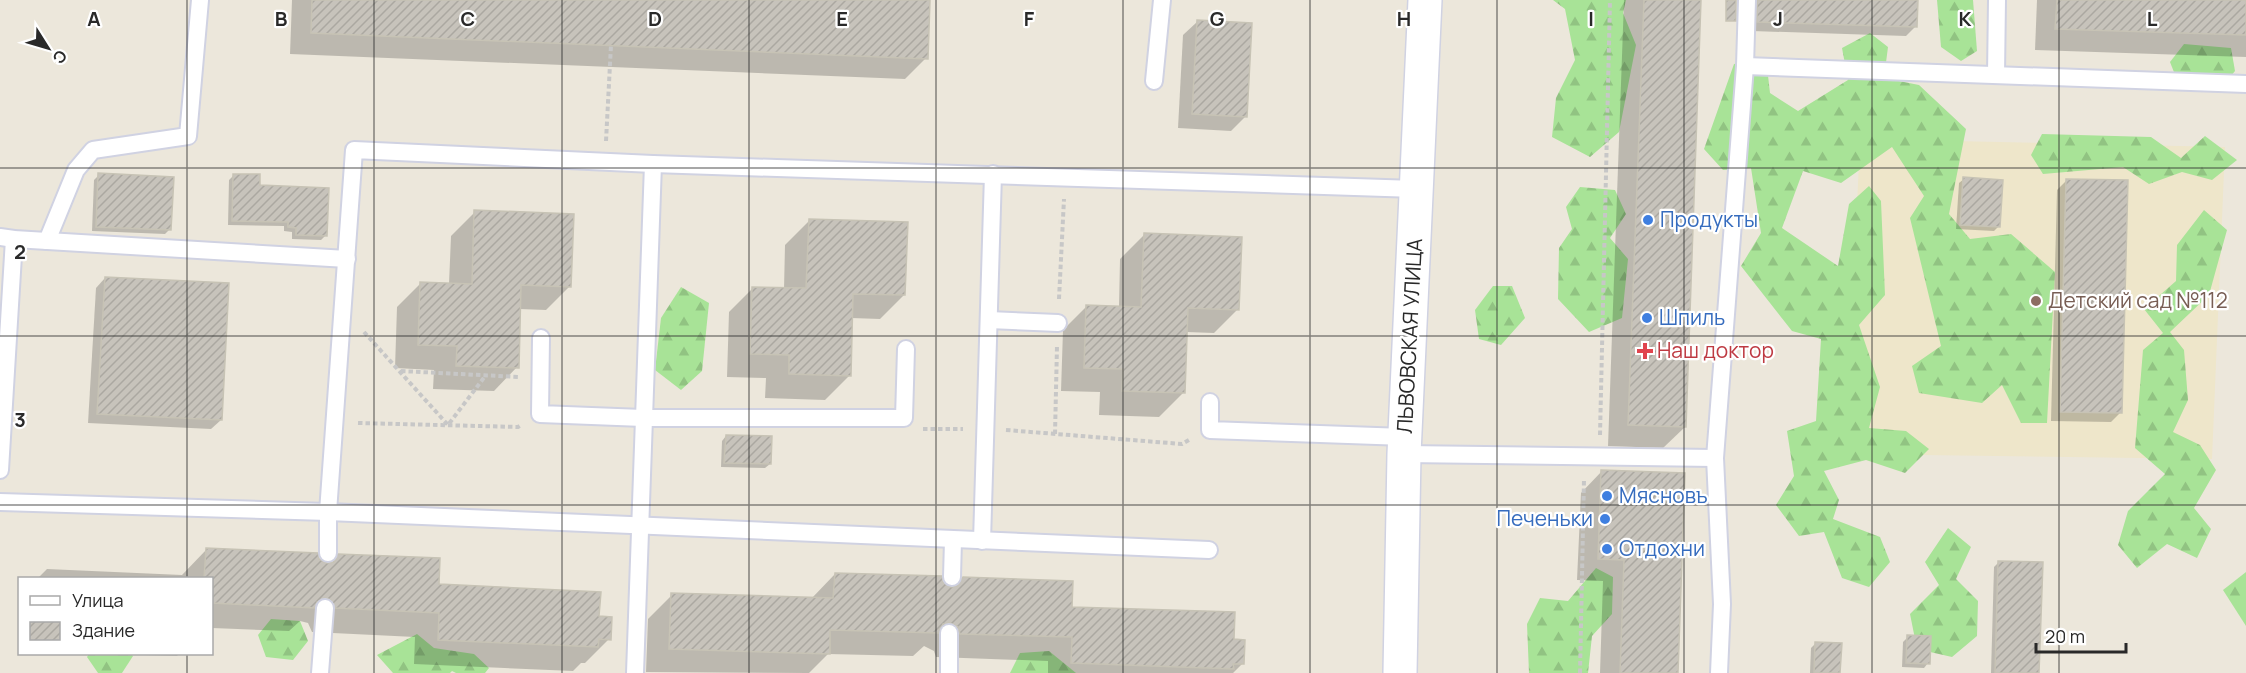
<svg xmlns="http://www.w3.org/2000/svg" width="2246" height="673" viewBox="0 0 2246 673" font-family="Manrope,sans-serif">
<defs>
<pattern id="forest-firs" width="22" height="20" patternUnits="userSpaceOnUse" patternTransform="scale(1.5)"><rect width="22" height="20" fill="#a8e397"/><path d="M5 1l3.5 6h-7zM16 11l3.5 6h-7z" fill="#91c382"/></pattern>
<pattern id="building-hatch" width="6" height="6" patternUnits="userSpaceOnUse" patternTransform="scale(1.5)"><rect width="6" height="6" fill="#c7c3bb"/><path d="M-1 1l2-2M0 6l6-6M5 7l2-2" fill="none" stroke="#aba8a1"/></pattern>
</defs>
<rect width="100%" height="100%" fill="#ece7db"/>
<polygon fill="#eee6ca" points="1860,139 2225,147 2212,459 1846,454"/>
<g fill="url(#forest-firs)">
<polygon points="1553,0 1626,0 1623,13 1636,45 1619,132 1590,157 1552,137 1556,98 1575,60 1565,9"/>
<polygon points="1937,0 1973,0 1977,51 1961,61 1941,47"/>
<polygon points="1870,33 1888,47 1884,78 1919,85 1966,129 1949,214 1970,239 2011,234 2055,272 2047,423 2021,423 2002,385 1982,403 1919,393 1912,366 1941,346 1910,218 1924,196 1892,147 1841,183 1803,171 1782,228 1838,266 1849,204 1869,186 1881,201 1885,295 1859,325 1880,387 1869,428 1906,431 1929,449 1905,473 1866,460 1824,471 1839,500 1833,519 1880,537 1890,562 1869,587 1842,578 1824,532 1799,536 1776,505 1794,476 1787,431 1816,421 1821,339 1792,331 1741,266 1761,233 1751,168 1723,170 1704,149 1734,64 1766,58 1770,93 1798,111 1848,80 1842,48"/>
<polygon points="2184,44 2231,48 2235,71 2219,91 2181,90 2170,62"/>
<polygon points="2042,134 2151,137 2181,158 2205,136 2237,160 2212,180 2182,172 2149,184 2123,167 2043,174 2031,155"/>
<polygon points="1580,187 1615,190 1626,214 1610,238 1628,259 1622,318 1589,332 1558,299 1559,248 1572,229 1566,207"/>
<polygon points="2204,210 2227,230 2209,295 2170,332 2184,350 2188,400 2173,432 2200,445 2216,470 2194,508 2211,529 2197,558 2167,544 2137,568 2118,545 2128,511 2165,474 2135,448 2143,350 2163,333 2144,309 2176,281 2177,245"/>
<polygon points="1493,286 1512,286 1525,318 1501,345 1479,339 1475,310"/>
<polygon points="681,287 709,303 702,371 681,390 655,370 661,318"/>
<polygon points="1948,528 1971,547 1956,579 1978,601 1977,636 1952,657 1917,649 1910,614 1939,585 1925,562"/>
<polygon points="1596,568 1613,577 1612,614 1592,636 1588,673 1529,673 1527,624 1540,598 1568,601"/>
<polygon points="2246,572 2246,626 2223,590"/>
<polygon points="271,619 300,621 308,641 293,660 266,657 258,635"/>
<polygon points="417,634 434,648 474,654 489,668 485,673 456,673 452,671 450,673 393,673 377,655"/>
<polygon points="1049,651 1076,673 1010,673 1020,653"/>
<polygon points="89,654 131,654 133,656 122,673 98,673 87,657"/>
</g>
<g fill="#0003">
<polygon points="292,0 929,0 926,58 905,79 290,54"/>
<polygon points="1624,0 1700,0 1685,427 1663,448 1608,446"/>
<polygon points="1753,0 1916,0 1915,27 1906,36 1752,31"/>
<polygon points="2037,0 2246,0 2246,57 2035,50"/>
<polygon points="1197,22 1245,117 1231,131 1178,128 1183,35"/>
<polygon points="99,175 169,230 165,234 92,231 94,180"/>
<polygon points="234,175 259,187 326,235 321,240 292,239 292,232 284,231 284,226 228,225 229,180"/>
<polygon points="1964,179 1999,226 1994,231 1956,229 1959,183"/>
<polygon points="2067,180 2120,413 2111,422 2051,421 2057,190"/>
<polygon points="475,212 570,286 546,310 519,309 517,367 494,391 433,389 434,370 395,368 397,307 421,283 449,284 451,236"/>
<polygon points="809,221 904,295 880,319 851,318 849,376 825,400 765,398 766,378 727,377 729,312 753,288 784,289 785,245"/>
<polygon points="1144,235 1238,309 1214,333 1186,332 1183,393 1159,417 1099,415 1100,392 1061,391 1063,330 1087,306 1119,307 1120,259"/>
<polygon points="105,278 221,420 211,429 88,423 96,288"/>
<polygon points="726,436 770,464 765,468 721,467 722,441"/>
<polygon points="1602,471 1676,673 1600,673 1603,581 1577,580 1581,493"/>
<polygon points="206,550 318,560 330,564 339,556 438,586 598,618 609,639 585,663 581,663 573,671 414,664 415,637 312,632 308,623 300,621 289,631 212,628 212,578 38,578 47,569 182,575"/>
<polygon points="1999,562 2037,673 1991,673 1994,567"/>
<polygon points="835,574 942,583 953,588 963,578 1071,609 1233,641 1243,663 1233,673 1048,673 1048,661 936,657 934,651 924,646 913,656 828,654 809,673 646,672 648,619 672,595 811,599"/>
<polygon points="1908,637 1928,663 1924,668 1902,667 1903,642"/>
<polygon points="1816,643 1839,673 1810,673 1811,648"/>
<polygon points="110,654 179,654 177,656"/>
</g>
<g fill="url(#building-hatch)" stroke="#c7c3b5" stroke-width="1.5">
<polygon points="312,0 930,0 928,59 311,33"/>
<polygon points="1644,0 1701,0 1686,427 1628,425"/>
<rect x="1726" y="0" width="10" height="21"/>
<polygon points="1757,0 1918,0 1917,27 1757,22"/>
<polygon points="2057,0 2246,0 2246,35 2055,29"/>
<polygon points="1197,20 1252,23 1247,117 1192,114"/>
<polygon points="98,173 174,177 171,230 96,227"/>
<polygon points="233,174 260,174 260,185 329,188 327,236 296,235 296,228 288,227 288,222 232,221"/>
<polygon points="1963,177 2003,180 2000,227 1960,225"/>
<polygon points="2066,179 2128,180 2122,413 2060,412"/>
<polygon points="474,210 574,214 571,287 521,285 519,368 456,366 457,346 418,345 420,282 472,284"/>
<polygon points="809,219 908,222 905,295 853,294 851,376 789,374 789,355 750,354 752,287 806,288"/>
<polygon points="1144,233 1242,237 1239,310 1188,308 1185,393 1122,391 1123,369 1084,368 1086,305 1141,307"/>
<polygon points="105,277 229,283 222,420 97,414"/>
<polygon points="726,435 772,436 771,464 724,463"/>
<polygon points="1601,470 1685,473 1678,673 1620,673 1624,560 1598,559"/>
<polygon points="206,548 318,553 319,559 327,563 334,562 338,554 440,558 439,584 601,592 599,616 612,617 611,640 599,639 598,647 438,640 439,613 335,608 331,600 325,598 317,602 315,608 212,603 212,579 204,579"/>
<polygon points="1998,561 2043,562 2039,673 1995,673"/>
<polygon points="835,573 942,576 943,582 951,587 957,586 963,577 1073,581 1072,607 1235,612 1234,639 1245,640 1244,664 1233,664 1234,669 1071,663 1072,637 960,634 958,627 950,623 943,624 939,633 830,630 830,654 669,649 671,593 833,598"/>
<polygon points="1907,635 1931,636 1930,664 1906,663"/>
<polygon points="1815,642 1842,643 1840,673 1814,673"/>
</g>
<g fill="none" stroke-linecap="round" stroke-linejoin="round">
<defs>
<g id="service">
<polyline points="1745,66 2246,84"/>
<polyline points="1996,75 1997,0"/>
<polyline points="1154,81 1162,0"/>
<polyline points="0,237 14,239 347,259"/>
<polyline points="47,241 76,170 93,150 188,136 200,0"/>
<polyline points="989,320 1058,323"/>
<polyline points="541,338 540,414 643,418 904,418 906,349"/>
<polyline points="1210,402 1210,430 1405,437"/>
<polyline points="1404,454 1715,458"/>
<polyline points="0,470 14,239"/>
<polyline points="0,502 328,512 1209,550"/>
<polyline points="982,541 993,174"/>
<polyline points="328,553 328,512 354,150 653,164 1416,189"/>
<polyline points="952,577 953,540"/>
<polyline points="320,673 325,608"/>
<polyline points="635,673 653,164"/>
<polyline points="949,673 949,633"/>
<polyline points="1719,673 1722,604 1715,458 1745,66 1747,0"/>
</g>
<polyline id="secondary" points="1400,673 1404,454 1425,0"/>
</defs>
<use href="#service" stroke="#d0d2e2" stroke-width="20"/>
<use href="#secondary" stroke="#d0d2e2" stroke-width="36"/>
<g stroke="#c7c7c7" stroke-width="4" stroke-dasharray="4.5 3" stroke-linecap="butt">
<polyline points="606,141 611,45"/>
<polyline points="1059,299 1064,199"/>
<polyline points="364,332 448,425 486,375"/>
<polyline points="401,371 519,377"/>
<polyline points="358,423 518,427 521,425"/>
<polyline points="923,429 963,429"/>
<polyline points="1006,430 1182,444 1189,440"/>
<polyline points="1055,434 1057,346"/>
<polyline points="1600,435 1610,0"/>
<polyline points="1580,673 1584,479"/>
</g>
<use href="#service" stroke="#fff" stroke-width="16"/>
<use href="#secondary" stroke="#fff" stroke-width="33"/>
</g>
<path fill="none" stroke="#292929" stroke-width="1.5" stroke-opacity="0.55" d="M187 0V578M374 0V673M562 0V673M749 0V673M936 0V673M1123 0V673M1310 0V673M1497 0V673M1684 0V673M1872 0V673M2059 0V673M0 168H2246M0 336H2246M0 505H2246M187 654V673"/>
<g fill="#3f7fe0" stroke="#fff" stroke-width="2">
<circle cx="1648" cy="220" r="6"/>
<circle cx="1647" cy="318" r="6"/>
<circle cx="1607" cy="496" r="6"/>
<circle cx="1605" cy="519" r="6"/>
<circle cx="1607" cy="549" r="6"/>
</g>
<circle fill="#8d6e63" stroke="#fff" stroke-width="2" cx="2036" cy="301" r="6"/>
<path fill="#e0444e" stroke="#fff" stroke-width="2" d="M1642 342h6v6h6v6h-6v6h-6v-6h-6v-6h6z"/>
<g text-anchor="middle" stroke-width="4.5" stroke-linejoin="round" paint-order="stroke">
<g font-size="21" fill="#366cbe" stroke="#fff" text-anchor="start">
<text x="1660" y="227">Продукты</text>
<text x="1659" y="325">Шпиль</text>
<text x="1619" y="503">Мясновъ</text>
<text x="1593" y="526" text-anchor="end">Печеньки</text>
<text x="1619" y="556">Отдохни</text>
</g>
<g font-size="21" fill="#785e54" stroke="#fff" text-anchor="start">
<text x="2048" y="308">Детский сад №112</text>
</g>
<g font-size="21" fill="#292929" stroke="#fff">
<text transform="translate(1410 336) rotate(-87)" y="7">ЛЬВОВСКАЯ УЛИЦА</text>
</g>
<g font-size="21" fill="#be3a42" stroke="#fff" text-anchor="start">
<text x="1657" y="358">Наш доктор</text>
</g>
</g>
<g font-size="20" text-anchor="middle" font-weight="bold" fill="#292929" stroke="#fff" stroke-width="4.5" stroke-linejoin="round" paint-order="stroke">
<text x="94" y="26">A</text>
<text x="281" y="26">B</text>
<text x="468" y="26">C</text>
<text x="655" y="26">D</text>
<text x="842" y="26">E</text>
<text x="1029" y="26">F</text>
<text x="1217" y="26">G</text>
<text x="1404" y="26">H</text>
<text x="1591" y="26">I</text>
<text x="1778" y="26">J</text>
<text x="1965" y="26">K</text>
<text x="2152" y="26">L</text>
<text x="20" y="259">2</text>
<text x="20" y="427">3</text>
</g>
<rect x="18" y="577" width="195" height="78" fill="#ffffff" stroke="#a9a9a9" stroke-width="1.5"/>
<rect x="30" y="596" width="30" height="9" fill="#ffffff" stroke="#a9a9a9" stroke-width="1.5"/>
<text x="72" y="607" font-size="18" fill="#292929">Улица</text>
<rect x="30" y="622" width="30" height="18" fill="url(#building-hatch)" stroke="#a9a9a9" stroke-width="1.5"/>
<text x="72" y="637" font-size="18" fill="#292929">Здание</text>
<g transform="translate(48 48) rotate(127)" stroke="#ffffff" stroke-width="4.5" paint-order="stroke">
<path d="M0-4.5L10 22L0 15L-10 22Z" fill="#292929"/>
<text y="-9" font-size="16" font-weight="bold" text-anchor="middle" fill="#292929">С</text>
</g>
<path d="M2036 643v9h90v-9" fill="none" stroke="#292929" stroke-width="3"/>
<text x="2045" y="643" font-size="18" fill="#292929" stroke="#ffffff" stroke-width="4.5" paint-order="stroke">20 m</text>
</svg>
